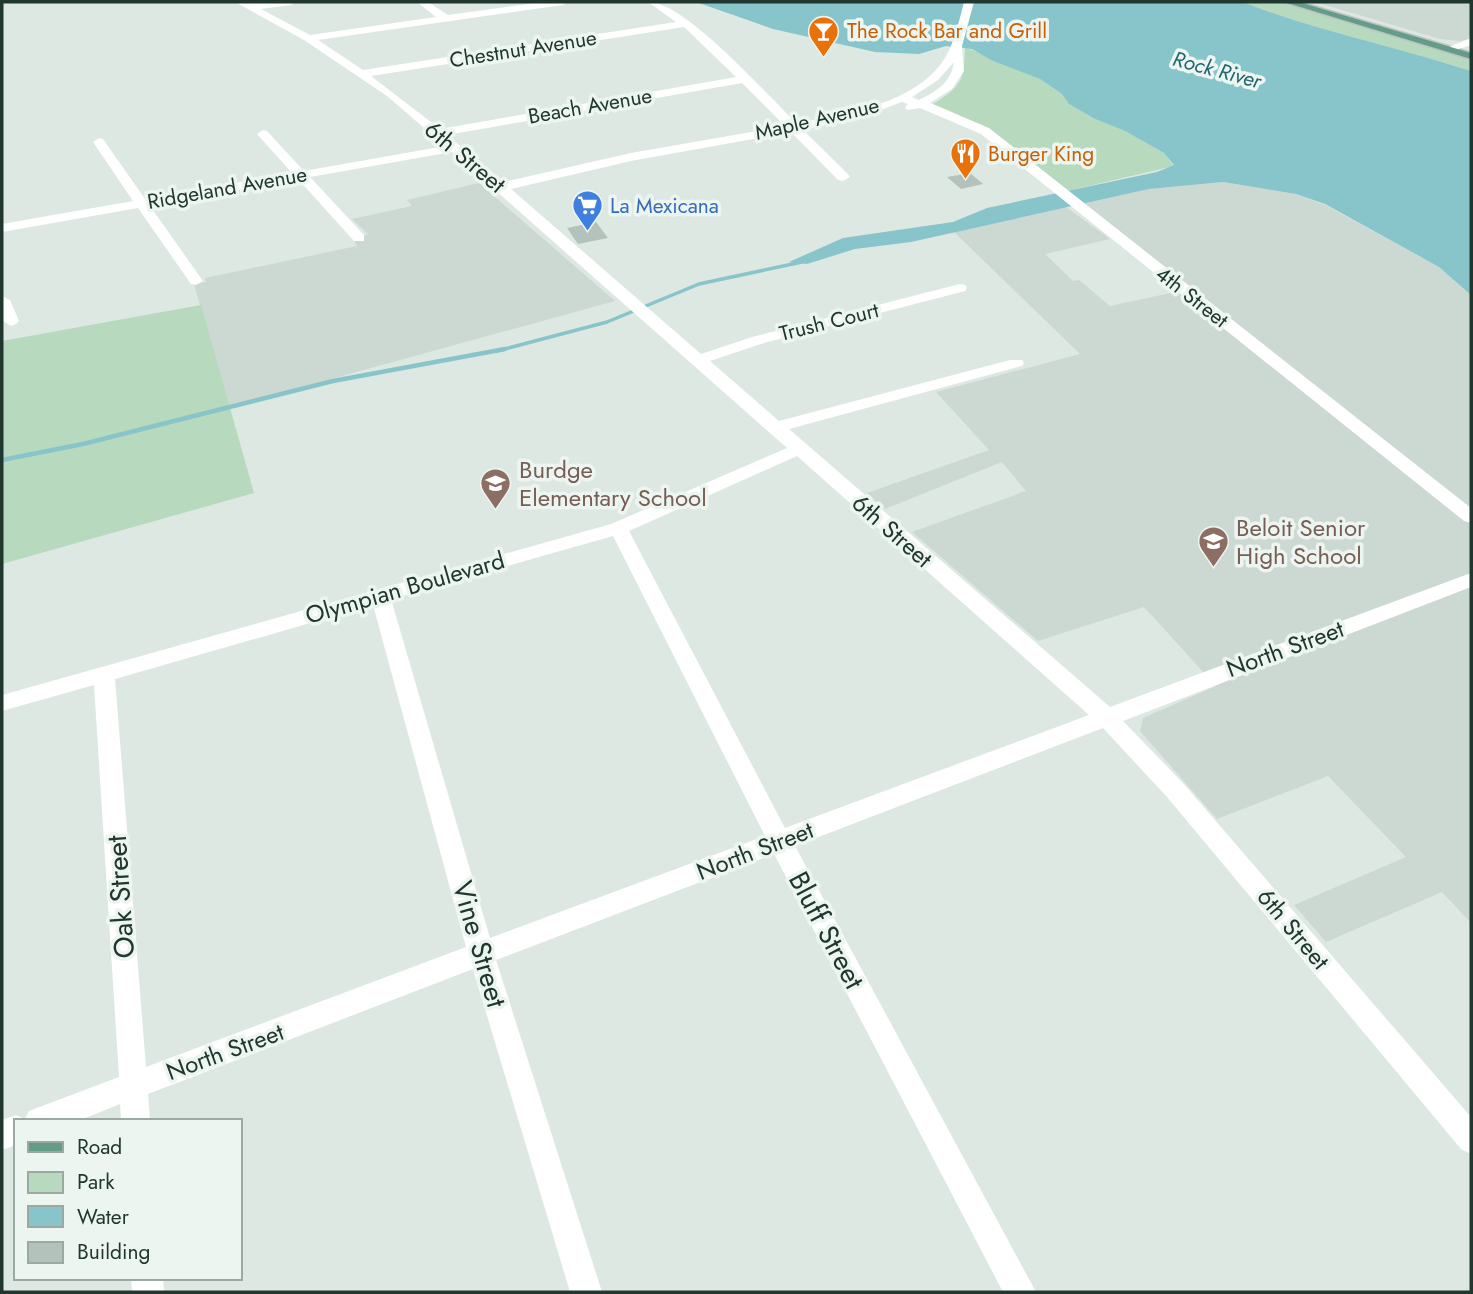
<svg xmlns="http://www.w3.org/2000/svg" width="1473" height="1294" viewBox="0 0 1473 1294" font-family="Jost,sans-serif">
<rect width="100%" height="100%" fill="#dde8e3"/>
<g fill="#ccd8d2">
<polygon points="1315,2 1471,2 1471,39 1460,41 1440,39"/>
<polygon points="1223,182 1296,194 1325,205 1439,267 1471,295 1471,923 1442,892 1326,942 1294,905 1406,857 1328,776 1217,819 1140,731 1143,718 1216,686 1144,607 1038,641 912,532 1026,491 1002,462 885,509 867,493 989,450 936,392 1080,354 954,232 1066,207 1110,239 1045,254 1073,281 1079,280 1110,306 1189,289 1081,204 1149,189"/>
<polygon points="479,183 615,301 229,407 194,284 206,282 205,278 357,246 354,240 368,234 352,219 412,206 407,200"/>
</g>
<g fill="#b7d9be">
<path d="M1243 2H1283L1457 54 1471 58V71C1395 46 1317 31 1243 2Z"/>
<path d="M965 47 1040 79 1062 94 1069 104 1095 119 1125 131 1164 153 1174 166 1067 191C1024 158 985 123 933 104 962 86 964 81 965 47Z"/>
<polygon points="201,305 254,493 2,564 2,341"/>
</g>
<path fill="#87c5cb" d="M696 2H1243C1317 31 1395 46 1471 71V295L1439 267 1325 204 1296 194 1223 182 1149 189 911 242 855 249 807 264 789 262 843 238 953 222 987 208 1157 172 1174 165 1164 153 1125 131 1095 119 1069 104 1062 94 1040 79 991 60 972 49 946 46 919 54 875 52 773 29Z"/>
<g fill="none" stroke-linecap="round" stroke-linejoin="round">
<polyline stroke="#87c5cb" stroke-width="3.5" points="497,351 607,322 699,284 802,262"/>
<polyline stroke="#87c5cb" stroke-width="4.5" points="2,460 83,444 333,381 505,349"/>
</g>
<g fill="#b3c3bc">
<polygon points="970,173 983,184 961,189 947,177"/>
<polygon points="596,222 608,238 578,244 567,228"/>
</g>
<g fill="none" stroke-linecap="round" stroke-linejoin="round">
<defs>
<polygon id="major" points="1284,2 1299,2 1471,53 1471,59"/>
</defs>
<use href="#major" stroke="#bcc3c1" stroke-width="3"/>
<g fill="#fff" fill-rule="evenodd">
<path d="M235 2H296L291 5 261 9 310 35 436 17 417 2H428L448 15 543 2H568L563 5 318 40 363 70 676 22 648 2C683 0 769 96 796 123 846 114 916 104 945 58 955 41 959 21 964 2H974L962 46 964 71 952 89 930 103 989 128 1471 508V523L1464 521 981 134 920 108 907 110 905 107 908 104 902 102 864 116 803 130 848 174 850 177 843 181 838 180 791 132 631 161 511 189 701 354 752 337 960 284 965 285 967 288 965 291 764 343 710 361 779 421 1010 360H1022L1024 363 1022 366 789 429 1110 707 1471 573V587L1123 721 1183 783 1471 1117V1154L1461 1149 1167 797 1103 728 795 846 1036 1292H1003L774 854 496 960 602 1292H570L473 969 148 1094 150 1121H121L120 1104 78 1121H16V1145L2 1150V1120L16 1115 25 1119 29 1111 119 1077 94 685 2 711V695L611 524 787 448 452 152 310 177 364 235V241H354L298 179 150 206 203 281 196 285 191 284 138 208 2 232V224L133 201 93 142 99 138 103 139 145 199 292 173 257 134 263 130 267 131 304 171 445 146 387 96 304 40ZM684 27 736 77 440 129 371 76ZM954 62C951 83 937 91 919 100L912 97 938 80ZM742 83 785 126 631 153 504 182 447 135ZM797 456 1089 715 785 828 629 531ZM613 536 765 836 490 938 391 599ZM373 605 466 947 146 1067 115 679Z"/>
<polygon points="1471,38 1471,45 1449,52 1444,49"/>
<polygon points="2,296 10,300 19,321 16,324 11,326 3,321"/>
<polygon points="131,1278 163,1278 164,1292 132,1292"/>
</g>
<use href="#major" fill="#649c8a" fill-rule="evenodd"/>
</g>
<defs>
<symbol id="bar-pin" viewBox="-11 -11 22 30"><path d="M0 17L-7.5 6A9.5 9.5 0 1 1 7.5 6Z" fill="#e8710a" stroke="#edf5f1"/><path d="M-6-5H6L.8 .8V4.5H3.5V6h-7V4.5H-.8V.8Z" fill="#fff"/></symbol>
<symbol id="restaurant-pin" viewBox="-11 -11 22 30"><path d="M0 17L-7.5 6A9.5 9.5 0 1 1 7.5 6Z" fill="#e8710a" stroke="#edf5f1"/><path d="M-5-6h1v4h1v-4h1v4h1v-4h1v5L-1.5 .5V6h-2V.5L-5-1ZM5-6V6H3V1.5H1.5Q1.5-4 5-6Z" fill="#fff"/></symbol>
<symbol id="supermarket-pin" viewBox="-11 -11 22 30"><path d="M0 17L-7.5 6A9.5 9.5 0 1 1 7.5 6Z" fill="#3f7fe0" stroke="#edf5f1"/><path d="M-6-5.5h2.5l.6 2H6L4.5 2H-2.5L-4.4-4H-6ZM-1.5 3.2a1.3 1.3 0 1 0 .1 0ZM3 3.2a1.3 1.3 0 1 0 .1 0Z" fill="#fff"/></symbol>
<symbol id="school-pin" viewBox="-11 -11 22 30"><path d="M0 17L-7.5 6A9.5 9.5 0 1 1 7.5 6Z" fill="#8d6e63" stroke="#edf5f1"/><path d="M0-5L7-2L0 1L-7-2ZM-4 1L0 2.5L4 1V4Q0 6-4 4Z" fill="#fff"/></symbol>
</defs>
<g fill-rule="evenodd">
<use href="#bar-pin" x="806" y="14" width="35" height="47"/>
<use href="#restaurant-pin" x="948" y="136" width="35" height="47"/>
<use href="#supermarket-pin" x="570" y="188" width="35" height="47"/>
<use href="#school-pin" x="478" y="466" width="35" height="47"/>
<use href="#school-pin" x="1196" y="524" width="35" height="47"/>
</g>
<g text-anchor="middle" stroke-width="7" stroke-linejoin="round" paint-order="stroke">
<g font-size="21" fill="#c56008" stroke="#edf5f1" text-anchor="start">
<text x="847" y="38">The Rock Bar and Grill</text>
<text x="988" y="161">Burger King</text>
</g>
<g font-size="21" fill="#20372f" stroke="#edf5f1">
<text transform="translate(523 49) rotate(-9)" y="7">Chestnut Avenue</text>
<text transform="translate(590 106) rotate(-10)" y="7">Beach Avenue</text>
<text transform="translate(817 119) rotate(-13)" y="7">Maple Avenue</text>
<text transform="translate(227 188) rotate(-10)" y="7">Ridgeland Avenue</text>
<text transform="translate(1192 297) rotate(38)" y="7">4th Street</text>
<text transform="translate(829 322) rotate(-14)" y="7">Trush Court</text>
</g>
<g font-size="21" font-style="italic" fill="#1f666e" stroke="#edf5f1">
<text transform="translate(1217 70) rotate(15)" y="7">Rock River</text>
</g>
<g font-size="21" fill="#366cbe" stroke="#edf5f1" text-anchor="start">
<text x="610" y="213">La Mexicana</text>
</g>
<g font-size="24" fill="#20372f" stroke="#edf5f1">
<text transform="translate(465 157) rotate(40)" y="8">6th Street</text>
<text transform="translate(892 531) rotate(41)" y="8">6th Street</text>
<text transform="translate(405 588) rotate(-16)" y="8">Olympian Boulevard</text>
<text transform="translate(1285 649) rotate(-20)" y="8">North Street</text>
<text transform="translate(755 851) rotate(-21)" y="8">North Street</text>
<text transform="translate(1293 929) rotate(50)" y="8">6th Street</text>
<text transform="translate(225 1052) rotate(-20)" y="8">North Street</text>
</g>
<g font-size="24" fill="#785e54" stroke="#edf5f1" text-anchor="start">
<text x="519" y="478">Burdge<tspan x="519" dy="28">Elementary School</tspan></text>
<text x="1236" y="536">Beloit Senior<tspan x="1236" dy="28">High School</tspan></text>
</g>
<g font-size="28" fill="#20372f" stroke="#edf5f1">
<text transform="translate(120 897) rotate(-94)" y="10">Oak Street</text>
<text transform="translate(827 930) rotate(62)" y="10">Bluff Street</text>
<text transform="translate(480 944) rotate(74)" y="10">Vine Street</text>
</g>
</g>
<rect width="1473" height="1294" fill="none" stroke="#20372f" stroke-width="7"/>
<rect x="14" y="1119" width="228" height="161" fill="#edf5f1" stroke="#9ba9a3" stroke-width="2"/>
<rect x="28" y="1142" width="35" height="10" fill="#649c8a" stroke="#9ba9a3" stroke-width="2"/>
<text x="77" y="1154" font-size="21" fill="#20372f">Road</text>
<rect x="28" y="1172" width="35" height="21" fill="#b7d9be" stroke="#9ba9a3" stroke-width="2"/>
<text x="77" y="1189" font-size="21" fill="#20372f">Park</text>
<rect x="28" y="1206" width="35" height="21" fill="#87c5cb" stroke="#9ba9a3" stroke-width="2"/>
<text x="77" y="1224" font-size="21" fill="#20372f">Water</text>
<rect x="28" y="1242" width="35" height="21" fill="#b3c3bc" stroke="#9ba9a3" stroke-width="2"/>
<text x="77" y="1259" font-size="21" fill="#20372f">Building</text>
</svg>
